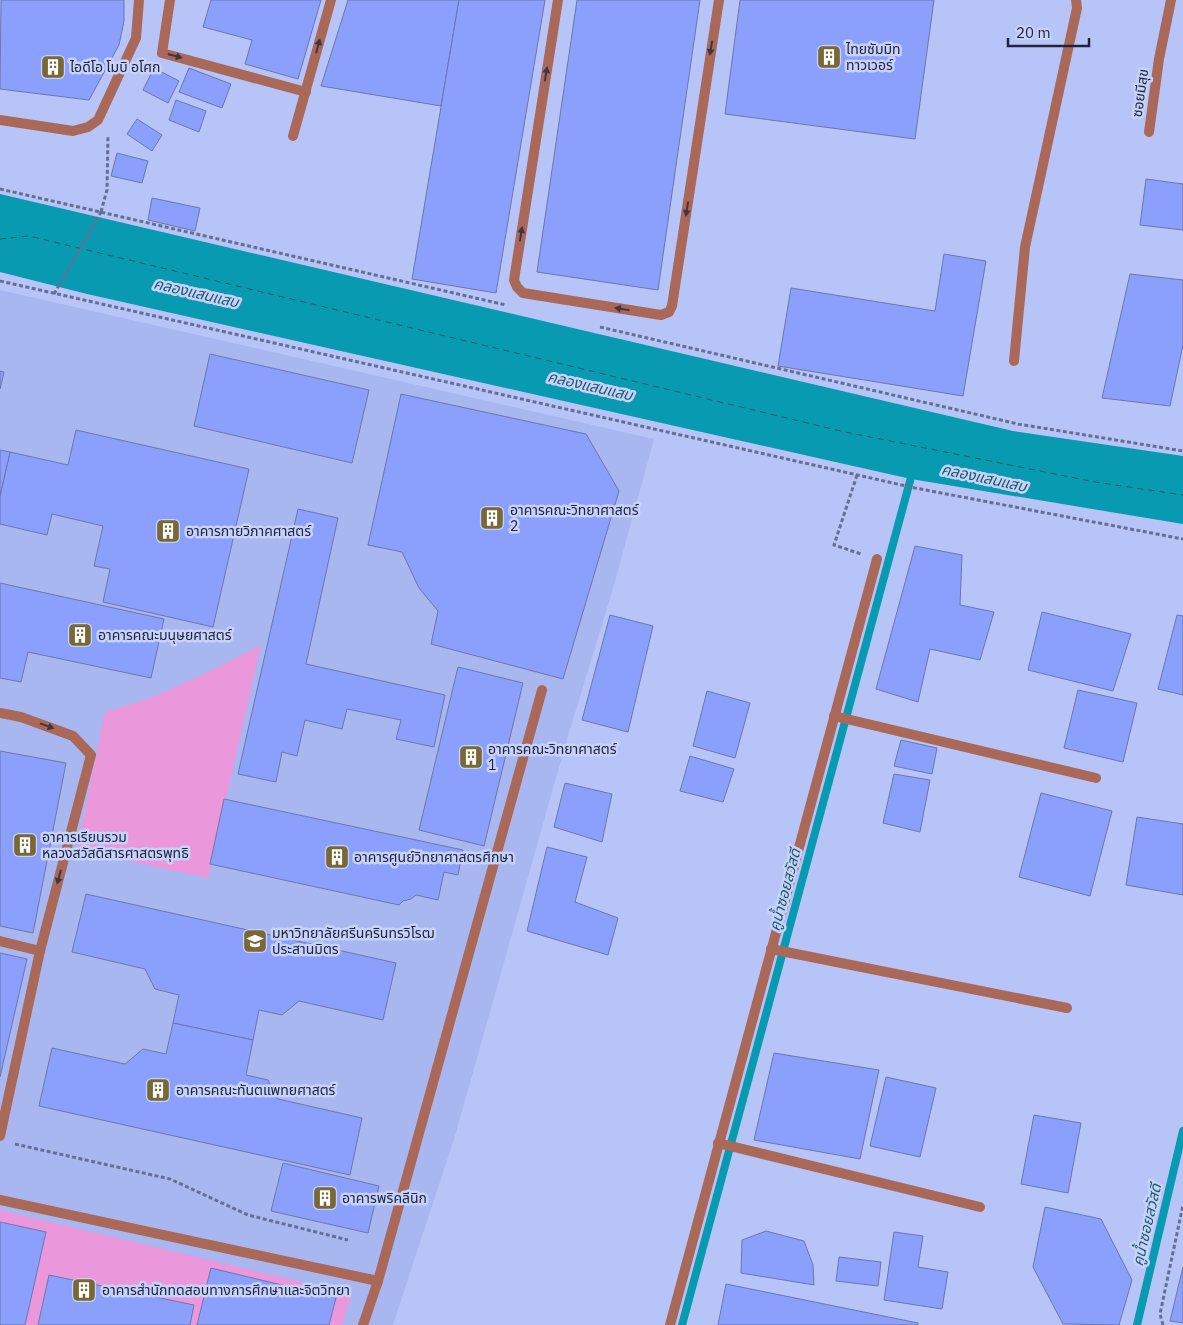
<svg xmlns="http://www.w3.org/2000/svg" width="1183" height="1325" viewBox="0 0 1183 1325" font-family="'IBM Plex Sans','Noto Sans Thai',sans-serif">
<rect width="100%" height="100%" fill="#b7c4f8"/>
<polygon fill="#a8b7f0" points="0,290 654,439 614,585 565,746 455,1136 393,1325 0,1325"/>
<g fill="#ea97dc">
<path d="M261 645 208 878 77 850 105 712C161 698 210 671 261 645Z"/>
<polygon points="0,1210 352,1294 342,1325 0,1325"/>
</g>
<polygon fill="#089ab1" points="0,194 1013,431 1183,456 1183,524 911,479 87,294 0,272"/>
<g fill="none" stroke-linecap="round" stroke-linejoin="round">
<g stroke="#089ab1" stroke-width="8">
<polyline points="682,1325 913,470"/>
<polyline points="1137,1325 1183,1131"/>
</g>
<polyline stroke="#195b67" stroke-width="1" stroke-dasharray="6 5" stroke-linecap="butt" points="0,239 29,236 845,432 1095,482 1183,495"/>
</g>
<g fill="#8b9ffc" stroke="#6c78a7">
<polygon points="1,0 124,0 124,21 119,45 89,100 0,89"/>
<polygon points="211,0 321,0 298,79 245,64 252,40 203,27"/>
<polygon points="348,0 459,0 441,106 321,86"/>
<polygon points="459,0 545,0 496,293 412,279"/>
<polygon points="577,0 700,0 658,290 537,272"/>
<polygon points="740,0 934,0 915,139 725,114"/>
<polygon points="154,68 179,81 168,103 143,90"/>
<polygon points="189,68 231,84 222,108 179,92"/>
<polygon points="176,100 206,111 199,132 169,120"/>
<polygon points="137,119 162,135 152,151 127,134"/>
<polygon points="117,153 148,161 142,183 111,176"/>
<polygon points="1146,179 1183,184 1183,230 1140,225"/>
<polygon points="152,198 200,208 195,231 148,220"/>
<polygon points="944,254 986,261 963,396 778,366 791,288 935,311"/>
<polygon points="1130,274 1183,280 1183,345 1170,406 1102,398"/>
<polygon points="210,354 369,390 352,463 194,426"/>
<polygon points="0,371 4,372 0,389"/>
<polygon points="401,394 586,434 619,491 563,679 431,644 438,611 419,588 402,552 368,545"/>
<polygon points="76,430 249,469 213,627 103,602 110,569 94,566 103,526 52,514 47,535 0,524 0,496 10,452 68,465"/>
<polygon points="0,450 10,452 0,496"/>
<polygon points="298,509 338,518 306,664 445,695 434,747 396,739 401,720 347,709 342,729 305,720 297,756 282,752 276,782 238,774"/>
<polygon points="915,546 962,555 960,605 994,612 980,660 930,649 918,702 876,689"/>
<polygon points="0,583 164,619 151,678 28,652 21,682 0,678"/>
<polygon points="1042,612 1131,634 1113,691 1028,670"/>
<polygon points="610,615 653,626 628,732 582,720"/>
<polygon points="1177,615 1183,616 1183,695 1158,689"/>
<polygon points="458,667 523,683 484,846 419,830"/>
<polygon points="1078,690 1137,703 1123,762 1064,748"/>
<polygon points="707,691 750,703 735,758 693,746"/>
<polygon points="901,740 937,748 932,774 894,766"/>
<polygon points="0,751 66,763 33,933 0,926"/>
<polygon points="690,756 734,769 723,802 680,791"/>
<polygon points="894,774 930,780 920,832 883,823"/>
<polygon points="565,783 612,794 602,842 554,827"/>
<polygon points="1041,793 1112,811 1090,896 1019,877"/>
<polygon points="224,799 463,850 458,875 444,872 438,900 416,895 411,899 403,901 399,905 210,864"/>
<polygon points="1137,817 1183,824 1183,895 1126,885"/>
<polygon points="547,847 587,857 575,902 618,918 608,955 527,931"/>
<polygon points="86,894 396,963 383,1020 299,1001 282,1015 259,1010 253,1040 173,1023 179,995 155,989 145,969 72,952"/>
<polygon points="0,953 27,959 0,1077"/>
<polygon points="173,1023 253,1040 246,1075 268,1080 278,1099 362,1118 350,1175 39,1106 52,1048 125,1064 143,1049 166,1054"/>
<polygon points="774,1053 879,1070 860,1159 754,1140"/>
<polygon points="886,1077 936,1088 920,1157 870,1146"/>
<polygon points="1034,1115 1081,1123 1068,1193 1021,1184"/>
<polygon points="283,1163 379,1186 368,1233 271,1211"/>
<polygon points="1045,1207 1101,1219 1132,1280 1119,1325 1063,1324 1033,1267"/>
<polygon points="0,1222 46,1232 25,1325 0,1325"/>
<polygon points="766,1231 804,1241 813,1265 814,1285 741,1273 742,1240"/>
<polygon points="894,1232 923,1236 918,1267 948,1272 942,1309 884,1300"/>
<polygon points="839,1257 881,1262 878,1286 836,1281"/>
<polygon points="1183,1267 1183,1323 1170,1321"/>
<polygon points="211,1268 336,1298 329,1325 197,1325"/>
<polygon points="49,1275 194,1305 190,1325 38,1325"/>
<polygon points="726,1284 918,1323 918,1325 718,1325"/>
</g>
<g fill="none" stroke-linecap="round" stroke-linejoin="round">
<g stroke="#666f92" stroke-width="3" stroke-dasharray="4 2.5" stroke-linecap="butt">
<polyline points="0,189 506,305"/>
<polyline points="101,212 107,190 108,136"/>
<polyline points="0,281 915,488 1183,539"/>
<polyline points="600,327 1018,424 1183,451"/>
<polyline points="857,475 834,545 861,554"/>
<polyline points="15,1144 170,1179 248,1215 348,1240"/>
<polyline points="1163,1325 1160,1314 1183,1205"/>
</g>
<g stroke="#aa6859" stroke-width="10">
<polyline points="170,0 162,53 306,92"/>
<polyline points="558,0 514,280 517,287 523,293 661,315 669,312 672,306 719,0"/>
<polyline points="0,120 73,131 88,127 98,120 136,38 139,0"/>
<polyline points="1149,132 1159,59 1171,0"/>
<polyline points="293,136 331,0"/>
<polyline points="1014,361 1025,247 1077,8 1076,0"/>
<polyline points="0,713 21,717 73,736 91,755 40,951"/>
<polyline points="0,941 40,951 0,1136"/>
<polyline points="771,949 1067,1008"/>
<polyline points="718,1143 980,1207"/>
<polyline points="0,1200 378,1281"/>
<polyline points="363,1325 378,1281 542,690"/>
</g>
<g stroke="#aa6859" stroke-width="10">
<polyline points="834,716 1096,778"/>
<polyline points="670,1325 877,559"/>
</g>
<polyline stroke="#666f92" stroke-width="3" stroke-dasharray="4 2.5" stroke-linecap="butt" points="54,294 101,212"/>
</g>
<defs><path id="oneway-solid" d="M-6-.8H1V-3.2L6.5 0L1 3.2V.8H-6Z" transform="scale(1.25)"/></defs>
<g fill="#423540">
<use href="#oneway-solid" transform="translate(318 46) rotate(-75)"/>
<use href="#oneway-solid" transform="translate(711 48) rotate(99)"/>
<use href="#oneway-solid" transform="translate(175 56) rotate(15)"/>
<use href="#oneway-solid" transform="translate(546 74) rotate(-81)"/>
<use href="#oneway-solid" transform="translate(687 209) rotate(99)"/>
<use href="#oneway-solid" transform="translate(521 234) rotate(-81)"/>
<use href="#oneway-solid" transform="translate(622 309) rotate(-171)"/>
<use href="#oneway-solid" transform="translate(47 726) rotate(20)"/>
<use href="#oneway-solid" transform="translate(59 877) rotate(105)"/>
</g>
<defs>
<symbol id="building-square" viewBox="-11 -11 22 22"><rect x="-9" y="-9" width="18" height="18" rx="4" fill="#776835" stroke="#c7d2fc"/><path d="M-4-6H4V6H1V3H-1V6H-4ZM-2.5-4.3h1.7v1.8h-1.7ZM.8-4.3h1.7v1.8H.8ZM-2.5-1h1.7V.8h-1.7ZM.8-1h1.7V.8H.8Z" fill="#fff"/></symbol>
<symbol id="university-square" viewBox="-11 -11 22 22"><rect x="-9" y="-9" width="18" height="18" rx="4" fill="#776835" stroke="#c7d2fc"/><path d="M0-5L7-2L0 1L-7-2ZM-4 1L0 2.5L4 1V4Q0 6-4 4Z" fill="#fff"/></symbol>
</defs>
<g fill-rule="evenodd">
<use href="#building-square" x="815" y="43" width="28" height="28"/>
<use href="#building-square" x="39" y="53" width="28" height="28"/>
<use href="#building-square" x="478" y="504" width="28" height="28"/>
<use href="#building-square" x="154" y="517" width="28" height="28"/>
<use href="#building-square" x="66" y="621" width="28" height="28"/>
<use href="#building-square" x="457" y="743" width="28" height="28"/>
<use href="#building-square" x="11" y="831" width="28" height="28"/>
<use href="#building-square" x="323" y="843" width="28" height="28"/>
<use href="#university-square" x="241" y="927" width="28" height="28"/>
<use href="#building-square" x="144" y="1076" width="28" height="28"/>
<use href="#building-square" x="311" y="1184" width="28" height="28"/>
<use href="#building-square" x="70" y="1276" width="28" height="28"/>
</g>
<g text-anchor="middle" stroke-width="5" stroke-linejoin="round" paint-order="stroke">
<g font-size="14" fill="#202438" stroke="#c7d2fc" text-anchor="start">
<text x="846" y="54">ไทยซัมมิท<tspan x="846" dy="16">ทาวเวอร์</tspan></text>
<text x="70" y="72">ไอดีโอ โมบิ อโศก</text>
<text x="510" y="515">อาคารคณะวิทยาศาสตร์<tspan x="510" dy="16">2</tspan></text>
<text x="186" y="536">อาคารกายวิภาคศาสตร์</text>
<text x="98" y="640">อาคารคณะมนุษยศาสตร์</text>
<text x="488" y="754">อาคารคณะวิทยาศาสตร์<tspan x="488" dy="16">1</tspan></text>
<text x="42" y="842">อาคารเรียนรวม<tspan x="42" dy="16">หลวงสวัสดิสารศาสตรพุทธิ</tspan></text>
<text x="354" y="862">อาคารศูนย์วิทยาศาสตรศึกษา</text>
<text x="272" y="938">มหาวิทยาลัยศรีนครินทรวิโรฒ<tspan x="272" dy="16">ประสานมิตร</tspan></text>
<text x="176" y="1095">อาคารคณะทันตแพทยศาสตร์</text>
<text x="342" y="1203">อาคารพริคลีนิก</text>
<text x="102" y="1295">อาคารสำนักทดสอบทางการศึกษาและจิตวิทยา</text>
</g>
<g font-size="14" fill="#202438" stroke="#c7d2fc">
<text transform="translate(1140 93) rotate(-82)" y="5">ซอยมีสุข</text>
</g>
<g font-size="15" font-style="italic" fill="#195b67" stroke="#c7d2fc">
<text transform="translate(196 293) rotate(13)" y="5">คลองแสนแสบ</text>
<text transform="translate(590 386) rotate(13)" y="5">คลองแสนแสบ</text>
<text transform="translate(984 478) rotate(12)" y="5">คลองแสนแสบ</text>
<text transform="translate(785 890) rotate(-75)" y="5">คูน้ำซอยสวัสดี</text>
<text transform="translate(1147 1225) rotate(-77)" y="5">คูน้ำซอยสวัสดี</text>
</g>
</g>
<path d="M1008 38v8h81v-8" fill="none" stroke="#202438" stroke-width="2.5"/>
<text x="1016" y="38" font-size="15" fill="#202438" stroke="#c7d2fc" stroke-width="4" paint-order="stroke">20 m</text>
</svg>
